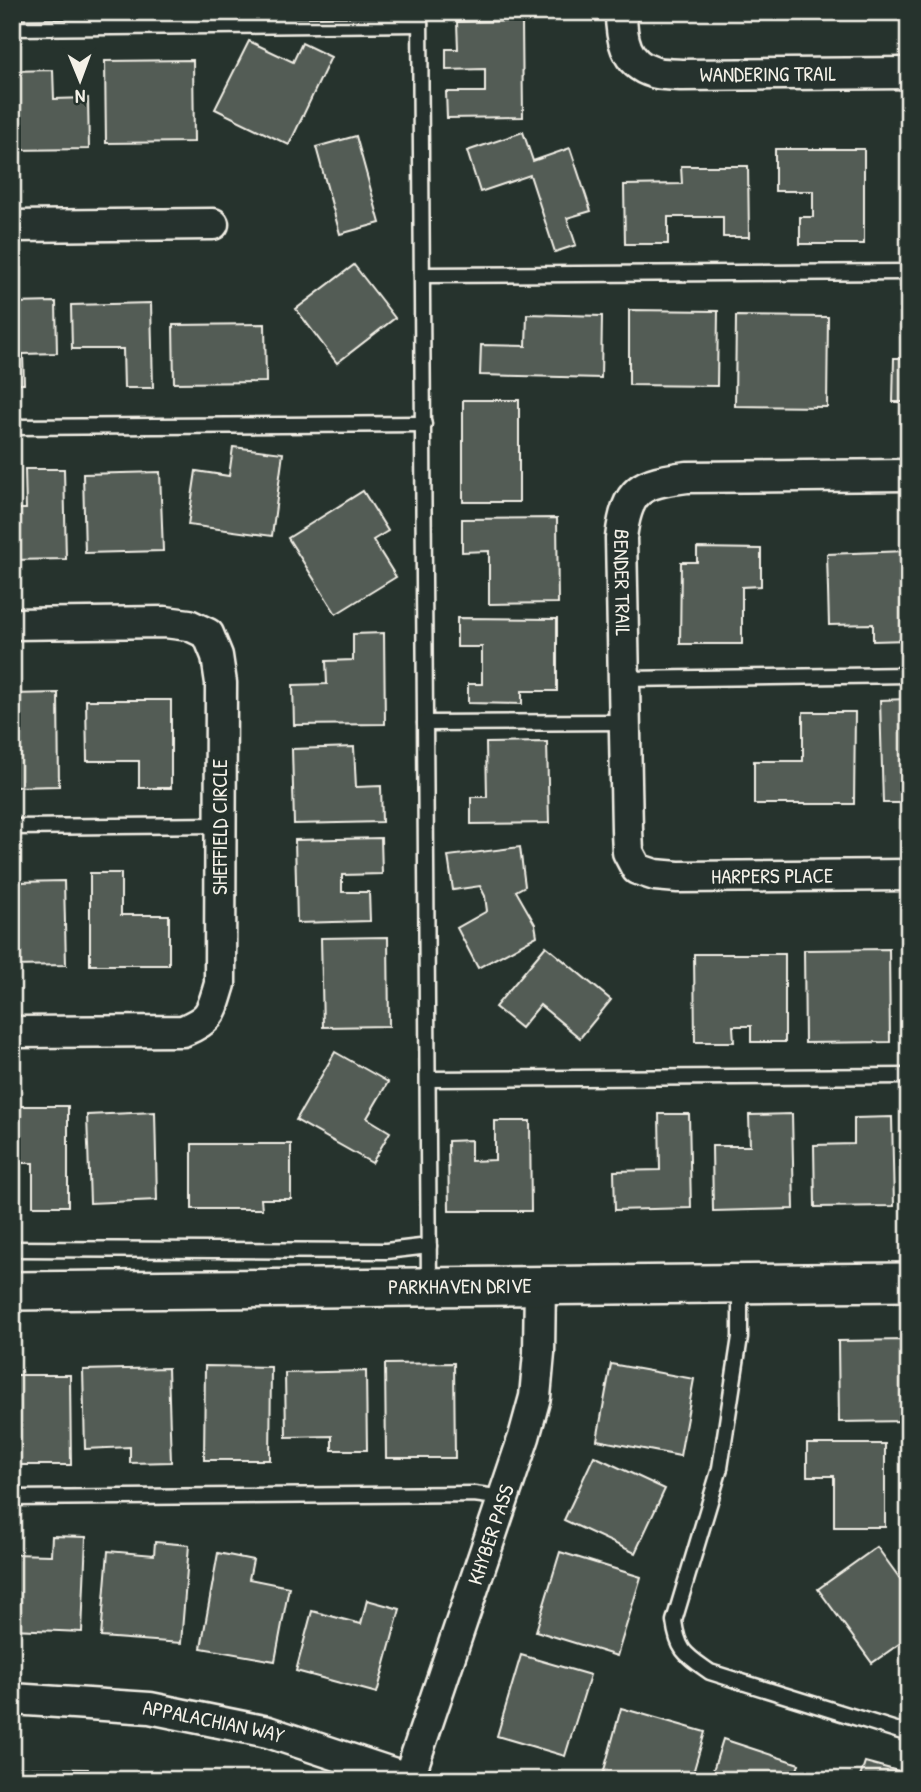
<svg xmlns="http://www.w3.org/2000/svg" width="921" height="1792" viewBox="0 0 921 1792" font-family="'Patrick Hand',sans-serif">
<rect width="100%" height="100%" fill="#26332d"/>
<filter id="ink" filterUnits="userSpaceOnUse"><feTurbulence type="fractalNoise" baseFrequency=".0143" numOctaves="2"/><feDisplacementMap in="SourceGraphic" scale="14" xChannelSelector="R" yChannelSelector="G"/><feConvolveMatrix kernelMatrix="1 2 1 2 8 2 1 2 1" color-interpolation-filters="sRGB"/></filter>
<g filter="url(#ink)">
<g fill="#525c55" stroke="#f4f1e8" stroke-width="2">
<polygon points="522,21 523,117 447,118 446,92 485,92 485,69 446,70 446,49 458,49 457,22"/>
<polygon points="249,41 293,62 302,43 331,57 289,145 215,109"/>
<polygon points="193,60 194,142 106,143 105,61"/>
<polygon points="53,70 54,99 88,98 89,149 12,150 12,71"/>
<polygon points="523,132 533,161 570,148 591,211 567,218 576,245 555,252 530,175 480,192 467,151"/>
<polygon points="356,136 380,223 340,234 316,147"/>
<polygon points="775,149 864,149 864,244 800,244 800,217 813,217 813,191 775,191"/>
<polygon points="681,166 748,166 749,237 723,237 723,217 668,217 668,244 625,244 624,185 682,184"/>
<polygon points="354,265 395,318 337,363 296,309"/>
<polygon points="56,302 57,353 23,354 24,384 12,384 12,303"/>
<polygon points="151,303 153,388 124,388 123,349 72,349 71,305"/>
<polygon points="629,310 718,311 717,386 629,385"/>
<polygon points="527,314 602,316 601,378 480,375 481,345 526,346"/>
<polygon points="736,316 828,317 827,407 735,406"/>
<polygon points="265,324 266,382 174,383 173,325"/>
<polygon points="894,358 909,358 909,402 893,402"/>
<rect x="463" y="400" width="56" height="102"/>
<polygon points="233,447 283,453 272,536 188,525 196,471 229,476"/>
<polygon points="25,469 64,469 66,559 12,560 12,509 26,509"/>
<polygon points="160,472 163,551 85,553 83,474"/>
<polygon points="363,491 388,531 373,540 396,577 336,614 288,538"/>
<polygon points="557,518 558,603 489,604 489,551 462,552 462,519"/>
<polygon points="697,548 761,549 761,586 742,587 742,644 680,644 681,562 697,562"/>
<polygon points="906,551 908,640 873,641 873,624 829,625 827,554"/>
<polygon points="457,618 557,619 557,691 522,691 522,704 468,703 468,684 482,684 482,647 457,647"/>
<polygon points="384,633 385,724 294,725 293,685 327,684 326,661 353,660 353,634"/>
<polygon points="58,693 59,786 14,787 12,694"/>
<polygon points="907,699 909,782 904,783 905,803 883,803 880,700"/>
<polygon points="86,700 171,700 171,788 139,788 139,761 87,761"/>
<polygon points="803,712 855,712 854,804 754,804 754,761 803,761"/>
<polygon points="547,742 549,823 471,824 471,797 487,797 486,743"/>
<polygon points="354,747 356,787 381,786 382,822 294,824 292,749"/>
<polygon points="381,838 382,874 342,875 342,892 369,892 370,921 297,923 295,840"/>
<polygon points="520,847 525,886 516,891 535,924 537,936 478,968 457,928 487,911 485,896 480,886 453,890 448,856"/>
<polygon points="90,873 121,873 121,915 169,915 169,965 90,965"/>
<polygon points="64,881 66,965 12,966 12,913 18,912 17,882"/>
<polygon points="388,937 389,1026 323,1027 321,938"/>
<polygon points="546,946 611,1000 580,1038 540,1005 521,1028 495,1007"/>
<polygon points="906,948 909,948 909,1043 907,1043"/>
<polygon points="889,949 890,1042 805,1043 804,950"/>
<polygon points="694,954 785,954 785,1042 751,1042 751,1026 733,1026 734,1042 695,1042"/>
<polygon points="335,1052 388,1082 367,1118 390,1132 372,1163 296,1120"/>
<polygon points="12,1106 68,1106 68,1206 33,1206 33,1163 12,1163"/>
<polygon points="155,1112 157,1200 90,1203 87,1115"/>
<polygon points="659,1114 689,1114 691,1208 615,1210 614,1171 660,1170"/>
<polygon points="792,1114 794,1209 713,1211 712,1146 750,1146 749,1115"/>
<polygon points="892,1117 894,1206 815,1207 814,1145 854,1144 854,1118"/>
<polygon points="495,1121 530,1121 531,1211 449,1211 448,1141 471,1140 471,1161 495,1160"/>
<polygon points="192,1144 291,1144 291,1199 261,1199 262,1209 192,1209"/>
<polygon points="909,1340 909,1421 839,1422 838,1341"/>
<polygon points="454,1363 455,1458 386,1458 385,1364"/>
<polygon points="611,1364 694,1379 680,1456 597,1440"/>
<polygon points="205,1366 271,1367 270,1460 204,1460"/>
<polygon points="168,1368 171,1462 130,1463 130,1447 85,1449 83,1370"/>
<polygon points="366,1371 367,1450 332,1450 332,1436 286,1437 285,1373"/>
<polygon points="12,1375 70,1375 71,1465 12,1465"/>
<polygon points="807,1444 885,1444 885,1527 834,1527 834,1476 807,1476"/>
<polygon points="594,1456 665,1489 635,1553 564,1520"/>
<polygon points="52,1536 86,1537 82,1632 12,1629 12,1554 51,1555"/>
<polygon points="155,1542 189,1545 181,1643 101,1637 108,1551 154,1555"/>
<polygon points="877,1547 909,1591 909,1637 872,1663 818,1589"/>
<polygon points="560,1552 641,1577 617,1656 536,1631"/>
<polygon points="218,1553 253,1560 249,1579 289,1587 275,1661 201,1648"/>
<polygon points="367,1600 400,1609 377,1693 296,1671 312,1611 361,1624"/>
<polygon points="521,1655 590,1675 565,1756 497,1736"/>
<polygon points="621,1708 705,1732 691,1780 624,1780 603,1774"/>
<polygon points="723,1739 799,1764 794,1780 710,1780"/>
<polygon points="865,1762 898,1771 895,1780 859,1780"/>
<polygon points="12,1768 88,1769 88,1780 12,1780"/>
</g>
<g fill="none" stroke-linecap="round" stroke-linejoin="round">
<defs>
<g id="service">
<polyline points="420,12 429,1285"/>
<polyline points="12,28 420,24"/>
<polyline points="422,275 909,272"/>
<polyline points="12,427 424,424"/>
<polyline points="624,679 909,675"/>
<polyline points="425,723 625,722"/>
<polyline points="12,827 220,825"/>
<polyline points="428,1079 909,1076"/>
<polyline points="12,1249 386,1251 429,1246"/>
<path d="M740 1283V1337L720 1468 674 1621C678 1652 686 1655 710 1672L909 1734"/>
<polyline points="12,1498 474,1494 504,1498"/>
</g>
<g id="minor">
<path id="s1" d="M621 12C621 37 625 64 653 72 661 75 672 74 681 75L909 73"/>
<polyline points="12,226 213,224"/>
<path id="s2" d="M909 475 687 477C640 483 627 488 621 538L627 830 628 852 637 869 655 875 678 877 909 875"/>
<path d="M12 624 165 622 189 625 208 634 217 656 221 683 220 984C211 1013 212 1019 183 1031L12 1032"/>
<path id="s3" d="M12 1699 150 1708 268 1732 413 1780"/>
<path id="s4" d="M408 1780 524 1437 535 1397 539 1353 540 1284"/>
</g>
<g id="tertiary">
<path id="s5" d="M12 1291 909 1282"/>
</g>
</defs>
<use href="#service" stroke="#f4f1e8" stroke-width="19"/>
<use href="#minor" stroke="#f4f1e8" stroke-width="35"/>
<use href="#tertiary" stroke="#f4f1e8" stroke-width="42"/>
<use href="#service" stroke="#26332d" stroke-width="14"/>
<use href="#minor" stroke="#26332d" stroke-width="30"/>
<use href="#tertiary" stroke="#26332d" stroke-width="37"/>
</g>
</g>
<g text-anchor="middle" stroke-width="7" stroke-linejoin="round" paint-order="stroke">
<g font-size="21" fill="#f4f1e8" stroke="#26332d">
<text dy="7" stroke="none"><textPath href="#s1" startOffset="189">WANDERING TRAIL</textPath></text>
<text dy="7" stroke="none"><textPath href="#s2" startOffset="369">BENDER TRAIL</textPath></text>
<text transform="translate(220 827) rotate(-90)" y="7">SHEFFIELD CIRCLE</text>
<text dy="7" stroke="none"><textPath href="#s2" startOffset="794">HARPERS PLACE</textPath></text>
<text dy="7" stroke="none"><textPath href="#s5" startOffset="448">PARKHAVEN DRIVE</textPath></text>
<text dy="7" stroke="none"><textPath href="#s4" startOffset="259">KHYBER PASS</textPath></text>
<text dy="7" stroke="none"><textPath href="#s3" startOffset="203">APPALACHIAN WAY</textPath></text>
</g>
</g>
<rect width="921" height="1792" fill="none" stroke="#26332d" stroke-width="42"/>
<rect x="21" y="21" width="879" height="1750" fill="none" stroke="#f4f1e8" stroke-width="2.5" filter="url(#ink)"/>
<g transform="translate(80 80) rotate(179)" stroke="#26332d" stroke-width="5" paint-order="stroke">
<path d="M0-5L12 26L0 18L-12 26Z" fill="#f4f1e8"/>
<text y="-10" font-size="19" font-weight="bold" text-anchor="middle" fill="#f4f1e8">N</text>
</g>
</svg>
